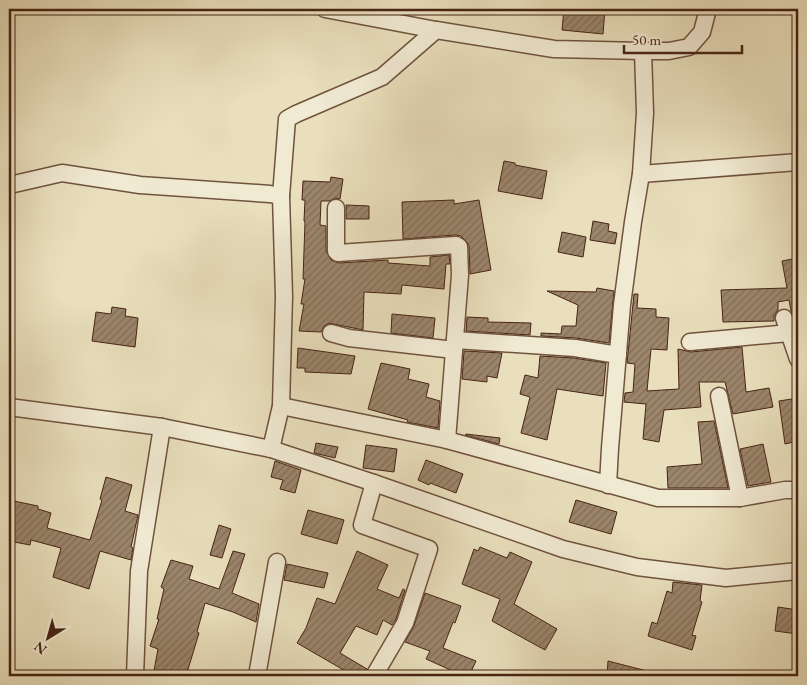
<svg xmlns="http://www.w3.org/2000/svg" width="807" height="685" viewBox="0 0 807 685" font-family="'EB Garamond',serif">
<defs>
<pattern id="building-hatch" width="6" height="6" patternUnits="userSpaceOnUse" patternTransform="scale(1.25)"><rect width="6" height="6" fill="#9b856b"/><path d="M-1 1l2-2M0 6l6-6M5 7l2-2" fill="none" stroke="#806d57"/></pattern>
</defs>
<rect width="100%" height="100%" fill="#e9dfbc"/>
<filter id="stains"><feTurbulence type="fractalNoise" baseFrequency=".004" numOctaves="4"/><feColorMatrix values="0 0 0 0 .2 0 0 0 0 .09 0 0 0 0 .02 0 0 0 .5 -.17"/></filter>
<radialGradient id="worn" r=".72"><stop offset=".6" stop-color="#630" stop-opacity="0"/><stop offset="1" stop-color="#630" stop-opacity=".3"/></radialGradient>
<g fill="url(#building-hatch)" stroke="#472414">
<polygon points="564,9 605,9 603,34 562,30"/>
<polygon points="504,161 515,163 515,165 547,171 542,199 498,191"/>
<polygon points="331,177 343,179 340,199 336,198 329,201 321,201 320,225 326,226 326,251 331,260 339,263 388,260 388,263 430,266 430,257 449,255 450,264 446,264 444,289 402,285 401,294 364,292 363,330 329,323 324,326 321,332 299,331 304,304 301,304 305,279 303,279 305,222 304,221 305,200 302,200 303,181 330,182"/>
<polygon points="454,200 454,204 479,200 491,270 470,274 469,246 467,242 461,236 455,235 403,239 402,202"/>
<polygon points="346,205 369,206 369,219 346,219"/>
<polygon points="593,221 609,224 608,231 617,233 615,244 590,240"/>
<polygon points="562,232 586,237 583,257 558,252"/>
<polygon points="798,258 798,314 793,314 791,311 789,300 778,302 778,310 774,316 774,321 723,322 721,290 787,288 782,261"/>
<polygon points="597,288 614,291 609,343 576,338 541,336 541,333 561,334 562,326 576,326 578,305 547,291 596,292"/>
<polygon points="634,294 638,294 637,308 656,309 656,317 669,318 667,350 651,349 647,391 679,389 678,349 691,352 742,347 746,392 769,388 773,407 733,414 725,382 699,382 701,407 664,410 659,442 643,439 646,404 624,402 625,393 633,392 635,364 627,363"/>
<polygon points="112,307 126,309 125,316 138,318 135,347 92,341 96,312 111,314"/>
<polygon points="392,314 435,318 433,338 391,333"/>
<polygon points="467,317 488,318 488,322 531,323 530,335 466,331"/>
<polygon points="298,348 355,356 351,374 305,372 305,368 297,368"/>
<polygon points="464,351 502,353 497,378 487,376 487,382 462,379"/>
<polygon points="540,356 574,358 606,363 603,396 557,389 547,440 521,433 530,397 520,394 525,375 538,378"/>
<polygon points="381,363 410,369 408,379 429,384 426,397 440,401 438,428 407,422 408,420 368,409"/>
<polygon points="798,398 798,441 785,444 779,401"/>
<polygon points="714,421 728,488 668,488 667,467 702,464 698,422"/>
<polygon points="466,434 500,438 499,444 465,435"/>
<polygon points="316,443 338,447 335,458 314,453"/>
<polygon points="763,444 771,482 748,486 740,449"/>
<polygon points="366,445 397,449 394,472 363,468"/>
<polygon points="426,460 463,474 456,493 430,483 429,485 418,480"/>
<polygon points="275,461 301,470 295,493 280,489 283,480 271,477"/>
<polygon points="106,477 132,485 125,511 138,515 131,547 133,548 131,560 100,551 89,589 53,577 61,548 31,540 30,545 9,541 9,500 38,506 38,509 51,513 47,528 90,540 102,500 100,499"/>
<polygon points="576,500 617,512 611,534 569,522"/>
<polygon points="308,510 344,520 337,544 301,534"/>
<polygon points="219,525 231,529 222,558 210,555"/>
<polygon points="480,547 507,558 510,552 532,562 514,604 557,629 545,650 492,621 500,599 462,584 474,549 478,551"/>
<polygon points="233,551 245,554 232,593 259,604 256,622 233,612 205,603 197,632 199,633 186,676 153,676 158,649 150,646 159,619 157,619 164,589 161,587 171,560 193,566 189,579 219,589"/>
<polygon points="357,551 388,565 377,589 399,598 403,589 405,590 396,619 392,625 383,620 377,635 356,626 340,653 367,669 364,676 354,676 297,643 306,628 317,598 335,604"/>
<polygon points="287,564 328,573 324,588 284,580"/>
<polygon points="673,582 702,585 700,601 702,602 692,635 696,636 692,650 648,636 652,622 657,624 667,591 672,593"/>
<polygon points="425,593 461,606 455,623 453,622 443,648 476,661 469,676 464,676 426,659 430,651 405,642 414,626"/>
<polygon points="778,607 798,610 798,634 775,631"/>
<polygon points="608,661 651,672 650,676 607,676"/>
</g>
<g fill="none" stroke-linecap="round" stroke-linejoin="round">
<defs>
<g id="street">
<polyline points="325,9 436,30 554,49 643,51 669,51 689,47 702,32 708,9"/>
<polyline points="641,174 798,162"/>
<polyline points="9,183 14,184 62,173 140,185 270,194 281,196"/>
<polyline points="336,208 336,251 338,253 456,245 459,247 460,275 447,440"/>
<polyline points="784,318 798,359"/>
<polyline points="331,333 349,338 454,350"/>
<polyline points="455,340 575,348 618,355"/>
<polyline points="690,342 789,333"/>
<polyline points="719,396 740,498"/>
<polyline points="281,406 447,440 658,498 740,498 785,490 798,490"/>
<polyline points="9,407 162,427 271,449 374,483 563,549 637,567 726,578 798,571"/>
<polyline points="271,449 281,406 284,296 281,196 287,119 296,114 382,77 436,30"/>
<polyline points="608,485 610,448 622,305 633,222 641,174 645,113 643,51"/>
<polyline points="135,676 139,571 162,427"/>
<polyline points="257,676 277,562"/>
<polyline points="374,676 405,623 429,549 362,525 374,483"/>
</g>
</defs>
<use href="#street" stroke="#70533e" stroke-width="19"/>
<use href="#street" stroke="#f1ead3" stroke-width="16"/>
</g>
<rect width="807" height="685" fill="none" stroke="#e9dfbc" stroke-width="30"/>
<rect x="10" y="10" width="787" height="665" fill="none" stroke="#472414" stroke-width="2.5"/>
<rect x="15" y="15" width="777" height="655" fill="none" stroke="#472414"/>
<g transform="translate(48 638) rotate(217)" stroke="#f1ead3" stroke-width="4" paint-order="stroke">
<path d="M0-4L9 19L0 12L-9 19Z" fill="#472414"/>
<text y="-8" font-size="14" font-weight="bold" text-anchor="middle" fill="#472414">N</text>
</g>
<path d="M624 45v8h118v-8" fill="none" stroke="#472414" stroke-width="2.5"/>
<text x="632" y="45" font-size="15" fill="#472414" stroke="#f1ead3" stroke-width="4" paint-order="stroke">50 m</text>
<rect width="100%" height="100%" filter="url(#stains)"/>
<rect width="100%" height="100%" fill="url(#worn)"/>
</svg>
